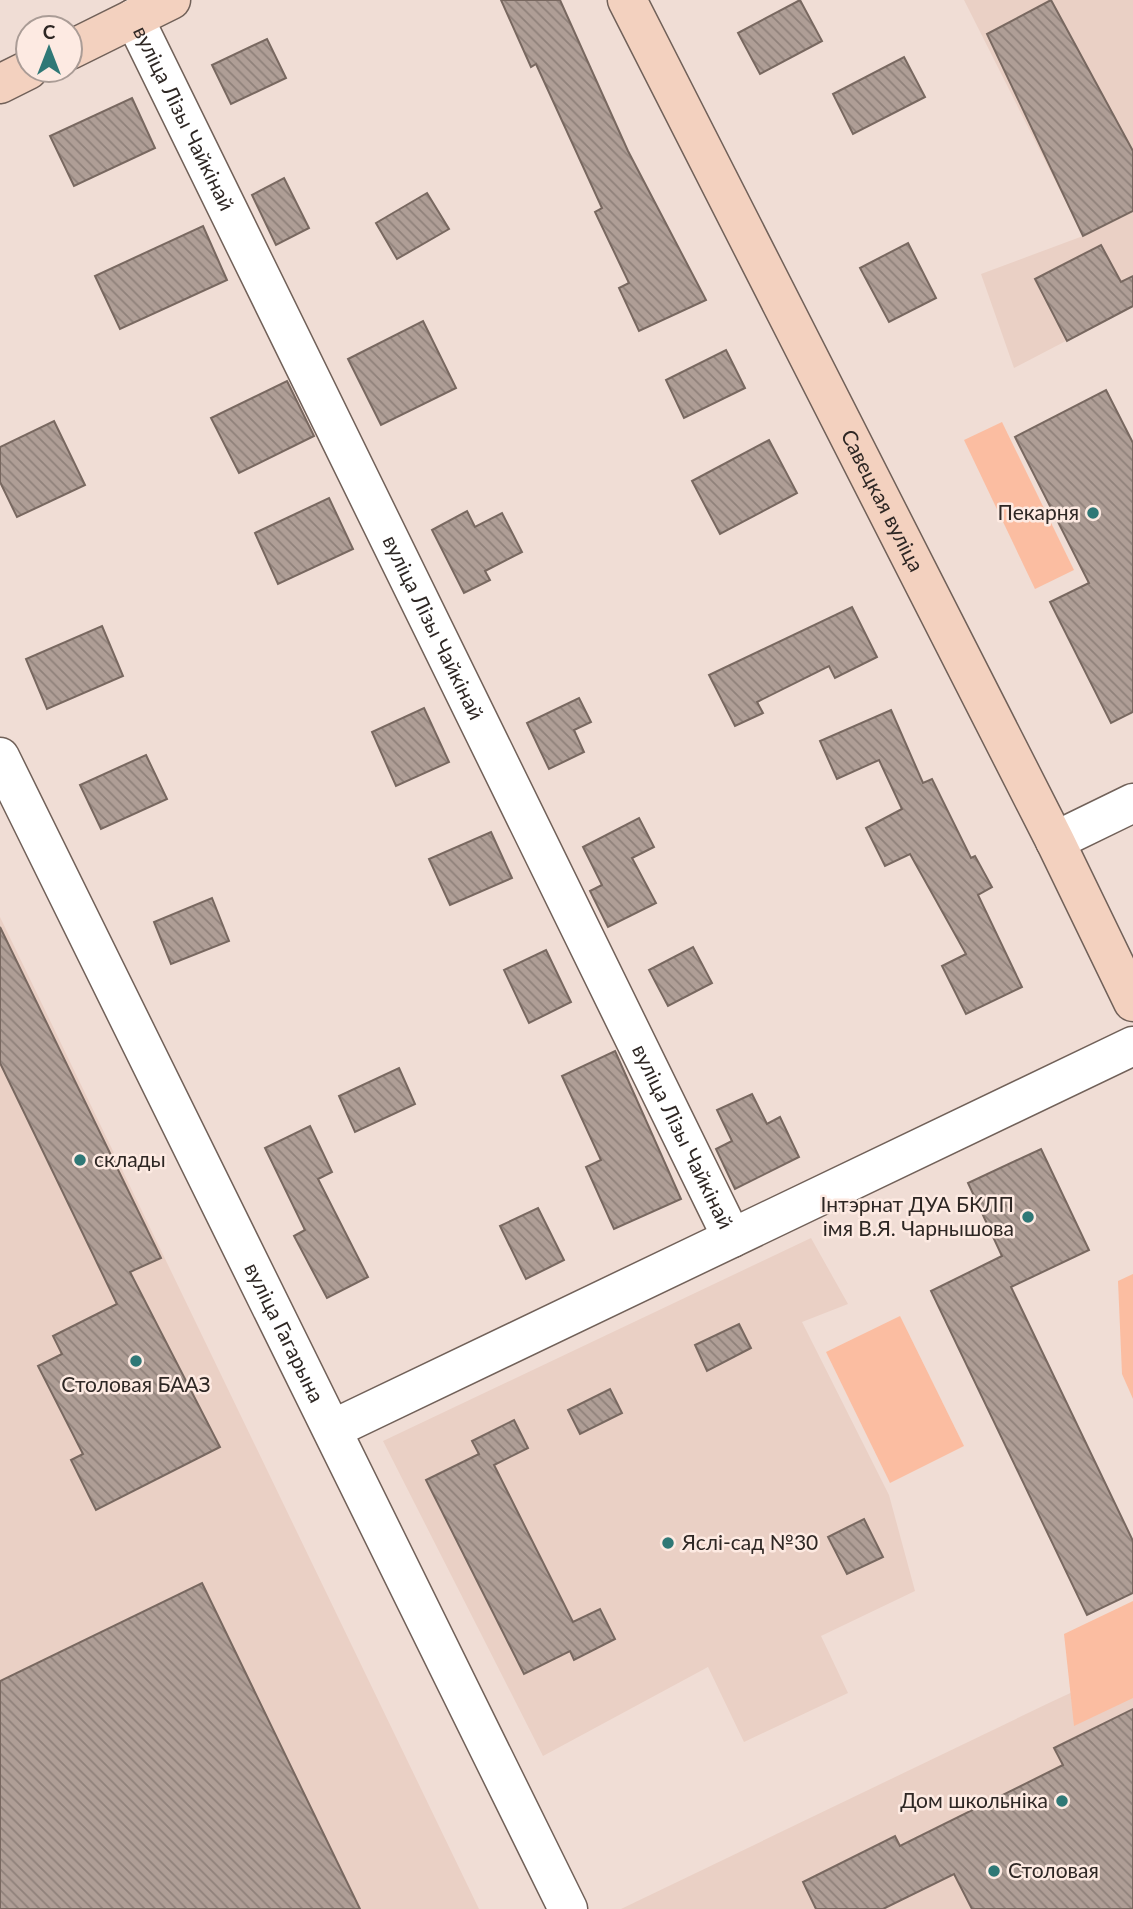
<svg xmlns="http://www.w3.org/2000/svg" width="1133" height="1909" viewBox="0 0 1133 1909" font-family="Lato,sans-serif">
<defs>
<pattern id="building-back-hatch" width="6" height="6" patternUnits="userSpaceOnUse" patternTransform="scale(1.75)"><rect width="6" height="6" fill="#af9e96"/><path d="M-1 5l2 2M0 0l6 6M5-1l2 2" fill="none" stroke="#8f817a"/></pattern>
</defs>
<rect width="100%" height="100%" fill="#f0ddd5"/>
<g fill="#ead0c5">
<polygon points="964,0 1133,0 1133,306 1014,368 981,274 1083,236"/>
<polygon points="0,917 479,1909 0,1909"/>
<polygon points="811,1238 848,1304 802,1322 889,1495 915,1591 821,1636 848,1693 744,1742 708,1667 543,1756 383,1441"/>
<polygon points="1133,1664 1133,1909 621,1909 1051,1702"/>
</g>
<g fill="#fbbda1">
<polygon points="1002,422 1074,570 1035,589 964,440"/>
<polygon points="1133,1274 1133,1399 1122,1374 1118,1281"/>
<polygon points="900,1316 964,1446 890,1483 826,1352"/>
<polygon points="1133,1601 1133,1698 1074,1726 1064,1634"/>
</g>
<g fill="url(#building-back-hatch)" stroke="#786860" stroke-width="2">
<polygon points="501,0 560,0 628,151 706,300 639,331 619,288 629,283 595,212 602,208 536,64 531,67"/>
<polygon points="800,0 822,41 760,74 738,33"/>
<polygon points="1051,0 1133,151 1133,211 1083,236 987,34"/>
<polygon points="267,39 286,78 231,104 212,65"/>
<polygon points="904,57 925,97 853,134 833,94"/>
<polygon points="132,98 155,148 74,186 50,136"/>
<polygon points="284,178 309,228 276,245 252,195"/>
<polygon points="427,193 449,229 397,259 376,223"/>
<polygon points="203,226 227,280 120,329 95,276"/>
<polygon points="908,243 936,298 889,322 860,268"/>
<polygon points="1101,245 1121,282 1133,276 1133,306 1067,341 1035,279"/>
<polygon points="423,321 456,388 381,425 348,359"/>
<polygon points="726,350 745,388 684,418 666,380"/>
<polygon points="287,381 314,436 239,473 211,418"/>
<polygon points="1106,390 1133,443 1133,712 1111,723 1050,602 1089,583 1015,437"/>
<polygon points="54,421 85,485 17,517 0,482 0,447"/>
<polygon points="769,440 797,493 720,534 692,481"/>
<polygon points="329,498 353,549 278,584 255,533"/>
<polygon points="467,511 475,527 502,513 522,552 485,571 490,580 464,593 432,530"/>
<polygon points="852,607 877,657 835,678 829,666 757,702 763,713 735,726 709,675"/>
<polygon points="102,626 123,676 47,709 26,659"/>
<polygon points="579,698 591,722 574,730 584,752 549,769 527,723"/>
<polygon points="424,708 449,762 396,786 372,732"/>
<polygon points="891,710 923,783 932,779 971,858 975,856 992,887 978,895 1022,987 966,1014 942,966 966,954 910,854 885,866 866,828 902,809 879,760 837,779 820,741"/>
<polygon points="146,755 167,799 101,829 80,785"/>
<polygon points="639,818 654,847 632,858 656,903 608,927 590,891 602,885 583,847"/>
<polygon points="491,832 512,878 450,905 429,859"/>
<polygon points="212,898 229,941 171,964 154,922"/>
<polygon points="0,927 161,1258 130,1272 220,1447 96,1510 71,1460 83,1454 38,1366 62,1354 53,1336 117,1304 0,1063"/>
<polygon points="693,947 712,983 668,1006 649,970"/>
<polygon points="546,950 571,1002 529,1023 504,970"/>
<polygon points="615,1051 681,1199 614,1229 586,1167 601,1160 562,1076"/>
<polygon points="399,1068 415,1104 355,1132 339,1096"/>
<polygon points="752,1094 767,1124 780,1117 799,1157 735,1189 716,1149 732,1141 717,1110"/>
<polygon points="310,1126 332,1172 318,1179 368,1277 327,1298 294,1236 305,1230 265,1148"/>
<polygon points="1041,1149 1089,1250 1011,1287 1133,1541 1133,1593 1087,1615 931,1291 1002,1256 968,1183"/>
<polygon points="538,1208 564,1260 526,1279 500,1226"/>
<polygon points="739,1324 751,1348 707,1371 695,1345"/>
<polygon points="610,1389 622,1413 580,1434 568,1410"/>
<polygon points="514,1420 528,1448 494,1465 573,1622 600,1609 615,1639 574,1660 570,1651 524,1674 426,1480 479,1454 472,1441"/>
<polygon points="864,1519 883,1557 847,1574 828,1537"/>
<polygon points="202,1583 360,1909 0,1909 0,1681"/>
<polygon points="1133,1709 1133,1909 972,1909 954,1874 883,1909 816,1909 803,1882 895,1836 900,1846 1063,1765 1054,1748"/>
</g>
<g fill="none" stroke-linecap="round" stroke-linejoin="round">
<defs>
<g id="street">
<path id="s1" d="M134 18 732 1238"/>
<path id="s2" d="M0 757 568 1909"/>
<polyline points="1055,841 1133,803"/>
<polyline points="333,1429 1133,1046"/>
</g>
<g id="secondary">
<path id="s3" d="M627 0 1055 841 1133 1002"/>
<polyline points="70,50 171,0"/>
<polyline points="0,84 28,70"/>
</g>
</defs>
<use href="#street" stroke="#716159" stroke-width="41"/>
<use href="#secondary" stroke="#716159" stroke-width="41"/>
<use href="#street" stroke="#fff" stroke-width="38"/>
<use href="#secondary" stroke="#f3d1bf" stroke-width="38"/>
</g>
<g fill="#2f7876" stroke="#fdeae2" stroke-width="2.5">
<circle cx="1093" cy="513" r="7"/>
<circle cx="80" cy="1160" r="7"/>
<circle cx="1028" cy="1217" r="7"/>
<circle cx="136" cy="1361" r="7"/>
<circle cx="668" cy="1543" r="7"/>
<circle cx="1062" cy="1801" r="7"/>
<circle cx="994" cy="1871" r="7"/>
</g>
<g text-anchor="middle" stroke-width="5" stroke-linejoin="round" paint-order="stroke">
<g font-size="21" fill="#2e2724" stroke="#fdeae2">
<text dy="7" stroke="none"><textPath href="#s1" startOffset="112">вуліца Лізы Чайкінай</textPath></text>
<text dy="7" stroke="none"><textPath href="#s3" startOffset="562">Савецкая вуліца</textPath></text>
<text dy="7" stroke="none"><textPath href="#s1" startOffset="679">вуліца Лізы Чайкінай</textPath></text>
<text dy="7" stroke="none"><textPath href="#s1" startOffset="1246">вуліца Лізы Чайкінай</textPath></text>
<text dy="7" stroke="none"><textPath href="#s2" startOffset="642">вуліца Гагарына</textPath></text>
</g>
<g font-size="21" fill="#2e2724" stroke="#fdeae2" text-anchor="end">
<text x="1079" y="520">Пекарня</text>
<text x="94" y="1167" text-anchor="start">склады</text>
<text x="1014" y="1212">Інтэрнат ДУА БКЛП<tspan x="1014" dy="24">імя В.Я. Чарнышова</tspan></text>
<text x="136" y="1392" text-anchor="middle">Столовая БААЗ</text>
<text x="682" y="1550" text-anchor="start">Яслі-сад №30</text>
<text x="1048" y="1808">Дом школьніка</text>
<text x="1008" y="1878" text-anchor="start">Столовая</text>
</g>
</g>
<g transform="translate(49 49)"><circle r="33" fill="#fdeae2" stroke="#aa9c96" stroke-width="2"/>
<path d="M0-5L12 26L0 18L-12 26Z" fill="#2f7876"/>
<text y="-10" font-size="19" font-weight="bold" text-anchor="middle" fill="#2e2724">С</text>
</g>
</svg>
